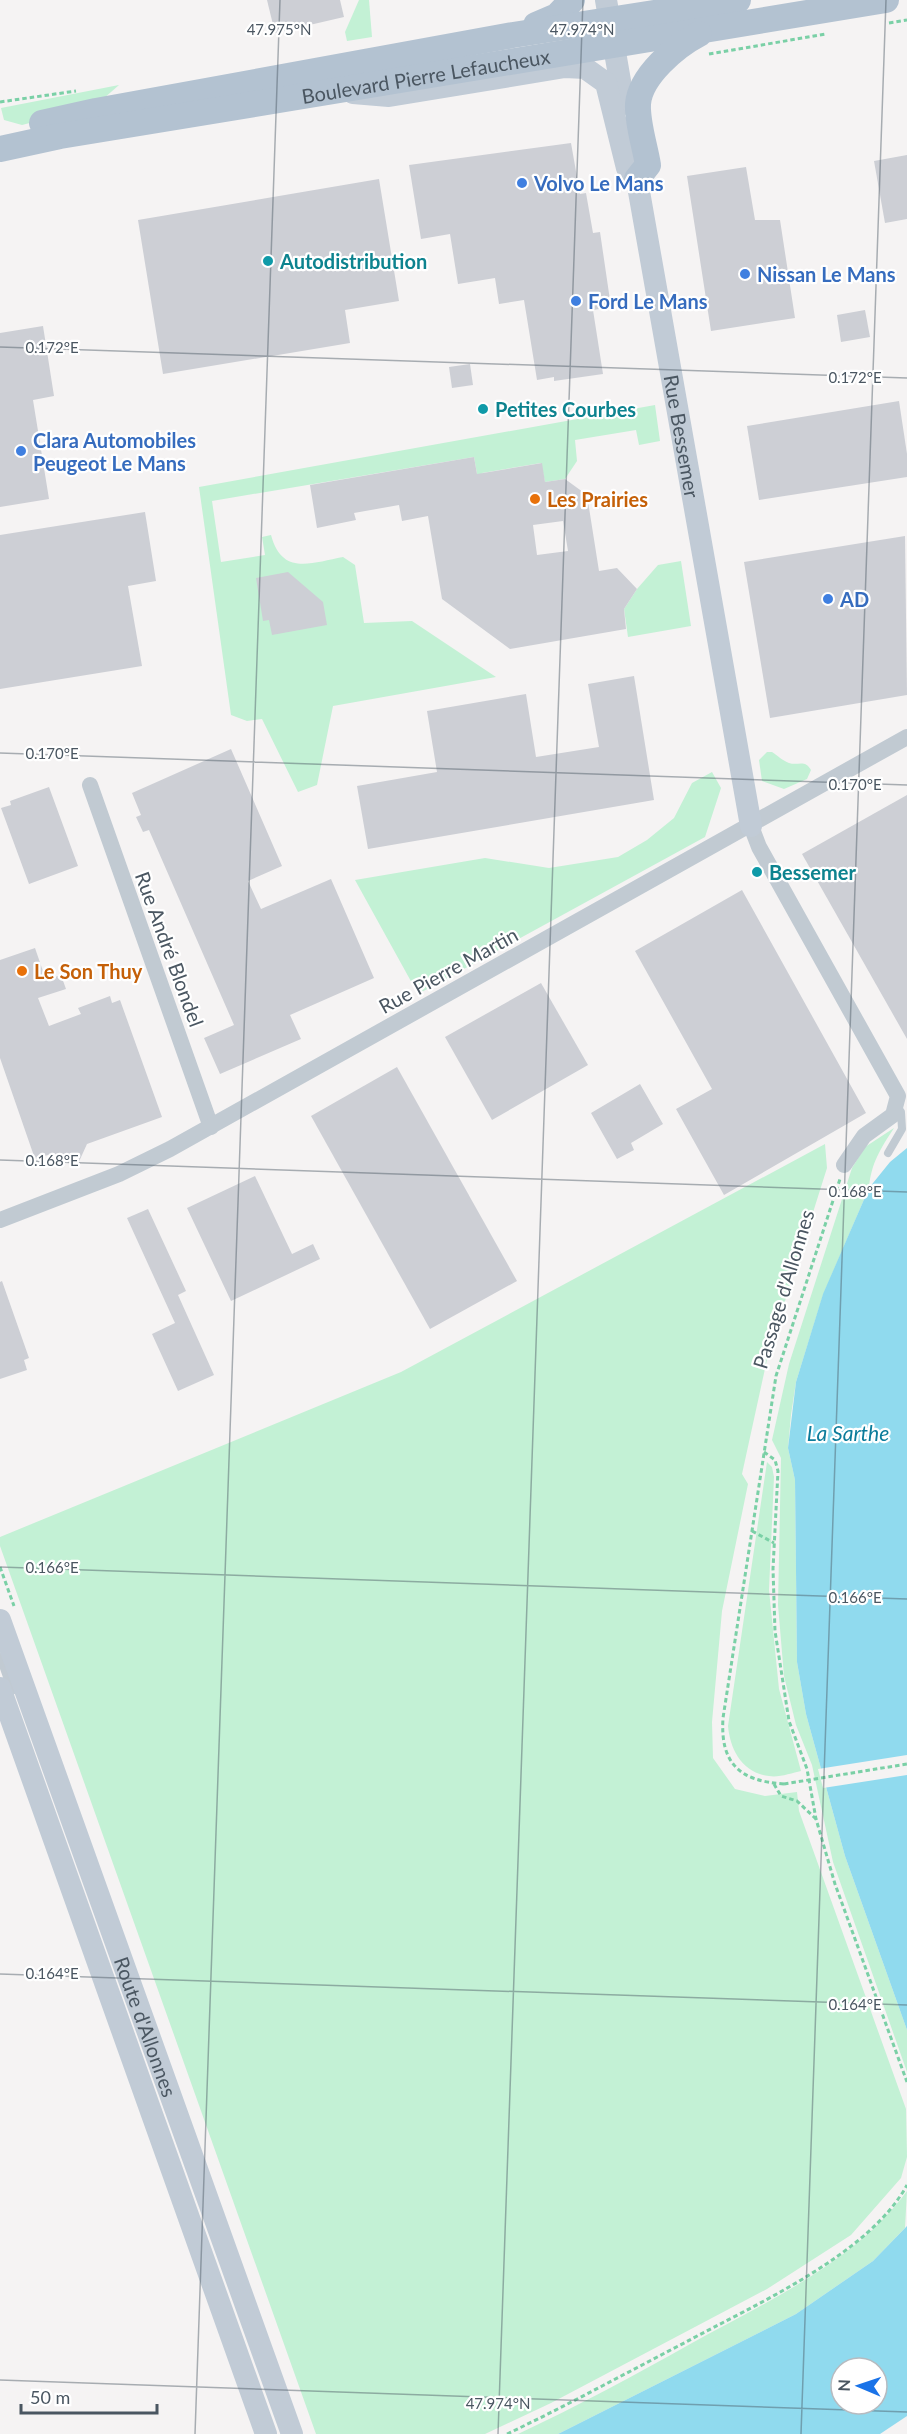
<svg xmlns="http://www.w3.org/2000/svg" width="907" height="2434" font-family="Lato,sans-serif">
  <rect width="100%" height="100%" fill="#f5f3f3"/>
  <g fill="#c3f1d5">
    <polygon points="359,0 369,0 372,37 347,41 345,32"/>
    <polygon points="119,85 95,106 22,125 4,120 1,108"/>
    <path d="M655,405L660,441L639,445L636,430L575,440L577,461L565,479L545,482L541,463L482,473L479,485L474,457L212,501L221,562L265,555L262,537L271,535C282,576 311,563 343,557L355,565L364,623L412,621L496,677L333,706L317,785L298,792L262,719L247,721L231,715L199,487Z"/>
    <polygon points="681,561 691,626 628,637 624,609 637,589 658,565"/>
    <path d="M767,752H772C777,755 783,761 789,763C798,766 805,759 811,770L807,779L784,789L762,781L759,760Z"/>
    <polygon points="712,772 721,788 705,837 418,994 355,880 485,858 549,868 618,857 647,840 674,818 692,783"/>
    <path d="M894,1128C881,1148 871,1163 869,1188L823,1295L796,1382L791,1415L788,1448L795,1480L797,1662L806,1714L845,1856L907,2030V2072L833,1862L812,1765L796,1725L784,1676L778,1605L781,1458L772,1440L789,1364L852,1168L865,1147Z"/>
    <polygon points="825,1144 827,1168 768,1355 742,1474 748,1484 722,1611 712,1722 713,1758 735,1789 765,1796 797,1792 799,1811 906,2109 907,2157 901,2178 851,2235 767,2289 551,2403 485,2434 316,2434 0,1546 0,1537 401,1372"/>
    <path d="M767,1462L772,1467L774,1477L769,1590L779,1689L801,1771C792,1773 778,1778 769,1776C742,1773 730,1749 728,1726Z"/>
    <path d="M907,2191L905,2228L873,2261L796,2314L558,2434H518C578,2406 635,2375 692,2343C768,2301 855,2262 907,2191Z"/>
  </g>
  <g fill="#90daee" fill-rule="evenodd">
    <polygon points="907,1148 907,2030 845,1856 806,1714 797,1662 795,1480 788,1448 796,1382 823,1294 869,1188 890,1162"/>
    <path d="M907,2226V2416L880,2434H558L796,2314L873,2261ZM841,2368H877V2404H841Z"/>
  </g>
  <polygon fill="#f5f3f3" points="907,1755 907,1775 823,1788 818,1769"/>
  <g fill="#cdcfd5" fill-rule="evenodd">
    <polygon points="267,0 340,0 344,17 275,33"/>
    <polygon points="571,143 580,194 586,193 593,233 600,232 611,307 593,310 603,374 554,381 554,377 537,380 524,300 499,304 495,278 458,284 450,234 421,239 409,165"/>
    <polygon points="907,155 907,219 885,223 874,161"/>
    <polygon points="746,167 755,220 780,220 795,318 711,331 687,176"/>
    <polygon points="379,179 399,301 345,310 350,343 163,374 138,220"/>
    <polygon points="865,310 870,337 841,342 837,315"/>
    <polygon points="43,326 54,396 33,400 49,499 0,507 0,333"/>
    <polygon points="470,364 473,385 452,388 449,367"/>
    <polygon points="899,401 907,454 907,477 759,500 747,426"/>
    <path d="M474,457L477,474L542,463L545,482L565,479L587,495L599,571L617,568L637,589L624,609L626,629L510,649L442,599L428,516L402,521L399,505L354,513L356,520L317,528L310,485ZM563,521L568,551L537,555L533,525Z"/>
    <polygon points="145,512 156,581 128,586 142,666 0,689 0,535"/>
    <polygon points="905,536 907,695 770,718 744,562"/>
    <polygon points="288,572 323,602 327,625 272,635 269,620 263,621 256,578"/>
    <polygon points="634,676 654,800 368,849 357,786 437,772 427,711 526,694 536,757 599,747 588,684"/>
    <polygon points="231,749 282,866 248,881 261,909 331,879 374,978 290,1015 301,1039 220,1074 204,1038 234,1025 149,830 143,832 136,817 141,815 132,793"/>
    <polygon points="49,787 78,866 29,884 1,808 11,805 10,801"/>
    <polygon points="907,795 907,1039 802,854"/>
    <polygon points="742,890 866,1113 724,1195 676,1109 712,1089 635,951"/>
    <polygon points="35,948 46,980 61,975 66,989 38,998 49,1026 81,1014 78,1008 110,996 112,1003 120,1000 162,1117 87,1144 77,1166 51,1154 35,1159 0,1058 0,960"/>
    <polygon points="541,983 588,1065 492,1120 445,1037"/>
    <polygon points="397,1067 517,1281 430,1329 311,1116"/>
    <polygon points="640,1084 663,1124 631,1143 634,1150 617,1159 591,1113"/>
    <polygon points="255,1176 292,1254 313,1244 320,1259 231,1301 187,1208"/>
    <polygon points="148,1209 186,1291 178,1295 214,1375 178,1391 152,1334 175,1323 127,1218"/>
    <polygon points="2,1281 29,1358 24,1360 27,1370 0,1379 0,1282"/>
  </g>
  <g fill="none" stroke-linecap="round" stroke-linejoin="round">
    <g stroke="#7ad0a6" stroke-width="3" stroke-dasharray="4.5 3" stroke-linecap="butt">
      <polyline points="889,23 907,20"/>
      <polyline points="709,54 826,34"/>
      <polyline points="0,102 76,91"/>
      <polyline points="764,1452 775,1460 778,1471 773,1569 775,1631 789,1721 807,1769 816,1819 835,1884 907,2082"/>
      <polyline points="752,1531 774,1543"/>
      <polyline points="0,1567 14,1606"/>
      <polyline points="774,1784 781,1796 797,1801 816,1819"/>
      <path d="M784,1784C740,1781 720,1764 723,1718L776,1376L840,1179"/>
      <path d="M507,2434C568,2405 626,2373 686,2342C754,2305 869,2255 907,2185"/>
    </g>
    <g stroke="#c1cad2" stroke-width="8">
      <polyline points="888,1153 902,1129 901,1112 898,1108"/>
      <polyline points="0,1657 12,1691"/>
    </g>
    <g stroke="#c1cad2" stroke-width="16">
      <polyline points="90,785 211,1127"/>
      <polyline points="751,826 759,847 898,1096 893,1115 864,1136 844,1165"/>
      <polyline points="0,1220 119,1174 170,1149 907,737"/>
    </g>
    <g stroke="#c1cbd6" stroke-width="22">
      <polyline points="606,0 624,104"/>
      <polyline points="353,93 389,96 565,67 585,68 606,83 627,168 637,179"/>
      <path id="s1" d="M638,186L751,826"/>
      <path id="s2" d="M0,1620L292,2434"/>
      <polyline points="0,1688 266,2434"/>
    </g>
    <g stroke="#b3c2d1" stroke-width="26">
      <polyline points="536,25 557,16 572,0"/>
      <polyline points="42,123 96,111 513,35 738,0"/>
      <path id="s3" d="M0,149L60,136L886,0"/>
      <path d="M637,179L648,165C645,146 637,123 638,104C640,76 676,46 699,34"/>
    </g>
    <polyline stroke="#7ad0a6" stroke-width="3" stroke-dasharray="4.5 3" stroke-linecap="butt" points="784,1784 907,1764"/>
  </g>
  <path fill="none" stroke="#4a5661" stroke-width="1.5" stroke-opacity="0.45" d="M0,347L907,378M0,753L907,785M0,1160L907,1192M0,1567L907,1599M0,1974L907,2005M0,2380L907,2412M195,2434L280,0M498,2434L583,0M801,2434L886,0"/>
  <g fill="#3f7fe0" stroke="#fff" stroke-width="2">
    <circle cx="522" cy="183" r="6"/>
    <circle cx="745" cy="274" r="6"/>
    <circle cx="576" cy="301" r="6"/>
    <circle cx="21" cy="451" r="6"/>
    <circle cx="828" cy="599" r="6"/>
  </g>
  <g fill="#0f9aa8" stroke="#fff" stroke-width="2">
    <circle cx="268" cy="261" r="6"/>
    <circle cx="483" cy="409" r="6"/>
    <circle cx="757" cy="872" r="6"/>
  </g>
  <g fill="#e8710a" stroke="#fff" stroke-width="2">
    <circle cx="535" cy="499" r="6"/>
    <circle cx="22" cy="971" r="6"/>
  </g>
  <g text-anchor="middle" dominant-baseline="central" stroke-width="4.5" stroke-linejoin="round" paint-order="stroke">
    <g font-size="20" fill="#4a5661" stroke="#fff">
      <text stroke="none"><textPath href="#s3" startOffset="432">Boulevard Pierre Lefaucheux</textPath></text>
      <text stroke="none"><textPath href="#s1" startOffset="254">Rue Bessemer</textPath></text>
      <text transform="translate(170 949) rotate(70)">Rue André Blondel</text>
      <text transform="translate(448 970) rotate(-29)">Rue Pierre Martin</text>
      <text transform="translate(783 1289) rotate(-73)">Passage d'Allonnes</text>
      <text stroke="none"><textPath href="#s2" startOffset="432">Route d'Allonnes</textPath></text>
    </g>
    <g font-size="20" font-weight="bold" fill="#366cbe" stroke="#fff" text-anchor="start">
      <text x="534" y="183">Volvo Le Mans</text>
      <text x="757" y="274">Nissan Le Mans</text>
      <text x="588" y="301">Ford Le Mans</text>
      <text x="33" y="440">Clara Automobiles<tspan x="33" dy="23">Peugeot Le Mans</tspan></text>
      <text x="840" y="599">AD</text>
    </g>
    <g font-size="20" font-weight="bold" fill="#0d838f" stroke="#fff" text-anchor="start">
      <text x="280" y="261">Autodistribution</text>
      <text x="495" y="409">Petites Courbes</text>
      <text x="769" y="872">Bessemer</text>
    </g>
    <g font-size="20" font-weight="bold" fill="#c56008" stroke="#fff" text-anchor="start">
      <text x="547" y="499">Les Prairies</text>
      <text x="34" y="971">Le Son Thuy</text>
    </g>
    <g font-size="21" font-style="italic" fill="#0c7c9b" stroke="#fff">
      <text x="848" y="1432">La Sarthe</text>
    </g>
  </g>
  <g font-size="15" text-anchor="middle" fill="#4a5661" stroke="#fff" stroke-width="4.5" stroke-linejoin="round" paint-order="stroke">
    <text x="279" y="35">47.975°N</text>
    <text x="582" y="35">47.974°N</text>
    <text x="52" y="353">0.172°E</text>
    <text x="855" y="383">0.172°E</text>
    <text x="52" y="759">0.170°E</text>
    <text x="855" y="790">0.170°E</text>
    <text x="52" y="1166">0.168°E</text>
    <text x="855" y="1197">0.168°E</text>
    <text x="52" y="1573">0.166°E</text>
    <text x="855" y="1603">0.166°E</text>
    <text x="52" y="1979">0.164°E</text>
    <text x="855" y="2010">0.164°E</text>
    <text x="498" y="2409">47.974°N</text>
  </g>
  <g transform="translate(859 2386) rotate(272)"><circle r="28" fill="#ffffff" stroke="#b7bbc0" stroke-width="1.5"/>
  <path d="M0-4.5L10 22L0 15L-10 22Z" fill="#1a73e8"/>
  <text y="-9" font-size="16" font-weight="bold" text-anchor="middle" fill="#4a5661">N</text>
  </g>
  <path d="M21 2404v9h136v-9" fill="none" stroke="#4a5661" stroke-width="3"/>
  <text x="30" y="2404" font-size="18" fill="#4a5661" stroke="#ffffff" stroke-width="4.5" paint-order="stroke">50 m</text>
</svg>
